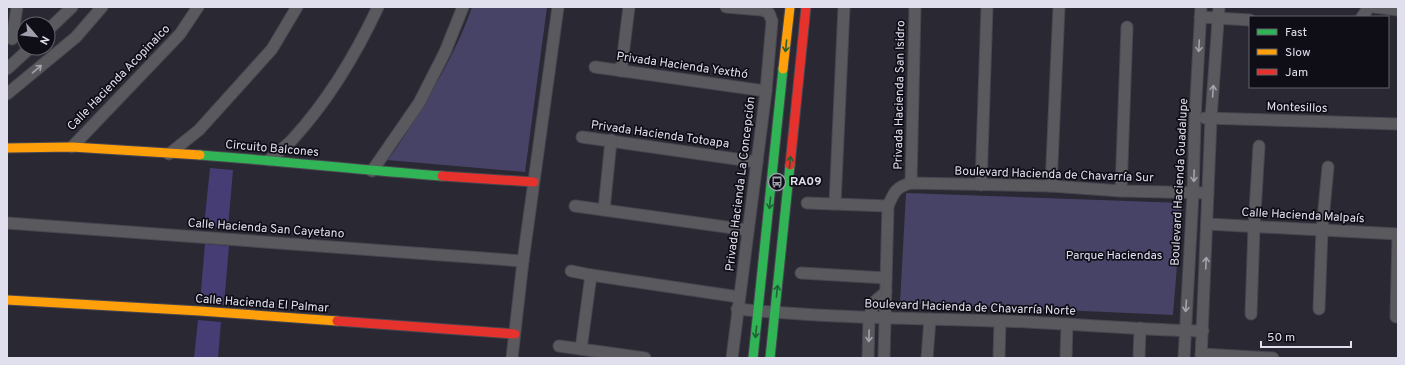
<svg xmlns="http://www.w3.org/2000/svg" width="1405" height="365" font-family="Overpass,sans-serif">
  <rect width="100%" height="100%" fill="#2a2833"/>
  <g fill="#474367">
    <path d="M472,7H547L525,172L387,160C399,146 408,130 418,114C439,80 459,45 472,7Z"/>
    <polygon points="906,193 1182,203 1173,315 900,303"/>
  </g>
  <g fill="#473d75">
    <polygon points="210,168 233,170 228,228 204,226"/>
    <polygon points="205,244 229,246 224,305 200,302"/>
    <polygon points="198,320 221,322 218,358 194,358"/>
  </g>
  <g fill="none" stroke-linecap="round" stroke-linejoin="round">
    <g stroke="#484650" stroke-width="13">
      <g id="street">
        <polyline points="726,7 762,10 769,13 772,21 766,91 732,358"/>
        <polyline points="1374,7 1398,10"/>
        <polyline points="1200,17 1250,20"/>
        <polyline points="1362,17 1369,7"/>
        <polyline points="48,30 72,7"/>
        <polyline points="12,39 17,7"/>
        <polyline points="595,67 766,91"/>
        <polyline points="7,69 30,48"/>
        <polyline points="621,71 629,7"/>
        <polyline points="7,94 76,37 102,7"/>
        <polyline points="1205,118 1398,124"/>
        <polyline points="582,137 757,162"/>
        <polyline points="72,147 180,34 198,7"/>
        <polyline points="169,154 199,130 272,49 297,7"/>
        <path d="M269,160C276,154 285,147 292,140C327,102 356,54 378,7"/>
        <polyline points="372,171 419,103 445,52 463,7"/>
        <polyline points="911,183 915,7"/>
        <polyline points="981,185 987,7"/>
        <polyline points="1051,186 1059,7"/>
        <polyline points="1121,191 1127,27"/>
        <polyline points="807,203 888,206"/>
        <polyline points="835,204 844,7"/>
        <polyline points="575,206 748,230"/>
        <polyline points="604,210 611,140"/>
        <polyline points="7,223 523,261"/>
        <polyline points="1207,224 1398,234"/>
        <polyline points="571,271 591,275 739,297"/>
        <polyline points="801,273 886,278"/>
        <path d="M737,309C825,318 912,318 1000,321C1068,323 1135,330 1203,331"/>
        <polyline points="1319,309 1322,230 1328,167"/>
        <polyline points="1251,314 1254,228 1259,146"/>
        <polyline points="1396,317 1398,235"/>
        <polyline points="559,346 645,358"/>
        <polyline points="581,349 591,275"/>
        <polyline points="1201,354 1273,358"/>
        <polyline points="512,358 523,261 558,7"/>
        <polyline points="868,358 869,318 874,302 886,292"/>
        <path d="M884,358L888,206C894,192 896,187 911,183L1051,186L1121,191L1208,193"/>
        <polyline points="927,358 930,319"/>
        <polyline points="999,358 1000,321"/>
        <polyline points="1066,358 1067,324"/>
        <polyline points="1139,358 1140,328"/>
        <polyline points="1184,358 1193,193 1195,118 1201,7"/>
        <polyline points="1201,358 1211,118 1219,7"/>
      </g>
    </g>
    <g stroke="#484650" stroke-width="11">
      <g id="fast">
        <path d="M200,155C281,161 361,170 442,176"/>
        <polyline points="753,358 783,69"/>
        <polyline points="770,358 790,165"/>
      </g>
    </g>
    <g stroke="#484650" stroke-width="11">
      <g id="slow">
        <polyline points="783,69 790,7"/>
        <polyline points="7,148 72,147 200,155"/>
        <polyline points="7,300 200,311 337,321"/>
      </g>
    </g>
    <g stroke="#484650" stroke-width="11">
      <g id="jam">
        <polyline points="790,165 806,7"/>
        <polyline points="442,176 534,182"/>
        <polyline points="337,321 515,334"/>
      </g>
    </g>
    <use href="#street" stroke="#5a595e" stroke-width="11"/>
    <use href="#fast" stroke="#30b455" stroke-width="9"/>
    <use href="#slow" stroke="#ff9f0a" stroke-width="9"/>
    <use href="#jam" stroke="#e5322d" stroke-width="9"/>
  </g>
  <defs><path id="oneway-shaft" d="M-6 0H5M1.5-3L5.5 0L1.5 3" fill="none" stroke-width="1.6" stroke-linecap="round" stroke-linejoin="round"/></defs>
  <g stroke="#206136">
    <use href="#oneway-shaft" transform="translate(786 46) rotate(96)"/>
    <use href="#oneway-shaft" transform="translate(790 162) rotate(-84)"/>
    <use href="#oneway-shaft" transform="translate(770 203) rotate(96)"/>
    <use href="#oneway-shaft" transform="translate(777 291) rotate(-84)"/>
    <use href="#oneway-shaft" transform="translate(756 332) rotate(96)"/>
  </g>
  <g stroke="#a4a3ad">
    <use href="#oneway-shaft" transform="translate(1199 46) rotate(93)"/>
    <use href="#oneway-shaft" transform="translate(37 69) rotate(-40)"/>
    <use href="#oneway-shaft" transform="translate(1213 91) rotate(-86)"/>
    <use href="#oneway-shaft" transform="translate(1194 176) rotate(92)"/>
    <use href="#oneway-shaft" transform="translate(1206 263) rotate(-87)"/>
    <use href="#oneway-shaft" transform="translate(1186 306) rotate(94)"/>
    <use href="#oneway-shaft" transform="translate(869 336) rotate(92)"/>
  </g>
  <defs>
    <g id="bus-ring" transform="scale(0.9)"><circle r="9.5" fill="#0f0e17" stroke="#a09fac" stroke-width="1.5"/><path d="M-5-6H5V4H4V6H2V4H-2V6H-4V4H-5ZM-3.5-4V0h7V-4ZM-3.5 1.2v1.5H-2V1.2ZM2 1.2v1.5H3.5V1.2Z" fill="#a09fac"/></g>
  </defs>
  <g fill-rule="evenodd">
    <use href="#bus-ring" x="777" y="182"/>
  </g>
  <g text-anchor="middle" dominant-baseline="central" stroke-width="3.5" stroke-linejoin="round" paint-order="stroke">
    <g font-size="12" fill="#e0dfed" stroke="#0f0e17">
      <text transform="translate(682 66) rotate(8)">Privada Hacienda Yexthó</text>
      <text transform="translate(119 78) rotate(-46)">Calle Hacienda Acopinalco</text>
      <text transform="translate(900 95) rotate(-89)">Privada Hacienda San Isidro</text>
      <text transform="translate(1297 108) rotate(2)">Montesillos</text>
      <text transform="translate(660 135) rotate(8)">Privada Hacienda Totoapa</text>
      <text transform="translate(272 149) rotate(5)">Circuito Balcones</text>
      <text transform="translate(1054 175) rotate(2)">Boulevard Hacienda de Chavarría Sur</text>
      <text transform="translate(1180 182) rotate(-87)">Boulevard Hacienda Guadalupe</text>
      <text transform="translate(741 184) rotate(-83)">Privada Hacienda La Concepción</text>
      <text transform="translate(1303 216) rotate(3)">Calle Hacienda Malpaís</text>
      <text transform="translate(266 229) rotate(4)">Calle Hacienda San Cayetano</text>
      <text transform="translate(262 304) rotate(4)">Calle Hacienda El Palmar</text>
      <text transform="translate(970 308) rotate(2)">Boulevard Hacienda de Chavarría Norte</text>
    </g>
    <g font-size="12" font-weight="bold" fill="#e0dfed" stroke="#0f0e17" text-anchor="start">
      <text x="790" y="182">RA09</text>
    </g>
    <g font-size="12" fill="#e1dff3" stroke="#0f0e17">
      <text x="1114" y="256">Parque Haciendas</text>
    </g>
  </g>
  <rect width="1405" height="365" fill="none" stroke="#e0dfed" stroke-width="16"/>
  <rect x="1249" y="16" width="140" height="72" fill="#0f0e17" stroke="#63626d"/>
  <rect x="1257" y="29" width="20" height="6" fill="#30b455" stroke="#63626d"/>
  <text x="1285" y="36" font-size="12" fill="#e0dfed">Fast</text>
  <rect x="1257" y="49" width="20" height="6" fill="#ff9f0a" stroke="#63626d"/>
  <text x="1285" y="56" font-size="12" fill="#e0dfed">Slow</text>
  <rect x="1257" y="69" width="20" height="6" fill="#e5322d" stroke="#63626d"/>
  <text x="1285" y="76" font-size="12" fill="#e0dfed">Jam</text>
  <g transform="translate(36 36) rotate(118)"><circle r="19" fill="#0f0e17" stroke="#63626d"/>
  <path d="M0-3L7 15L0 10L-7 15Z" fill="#a09fac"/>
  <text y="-6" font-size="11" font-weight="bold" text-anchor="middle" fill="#e0dfed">N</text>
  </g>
  <path d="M1261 341v6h90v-6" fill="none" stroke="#e0dfed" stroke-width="2"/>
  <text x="1267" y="341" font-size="12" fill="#e0dfed" stroke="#0f0e17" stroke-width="3" paint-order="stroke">50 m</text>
</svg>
